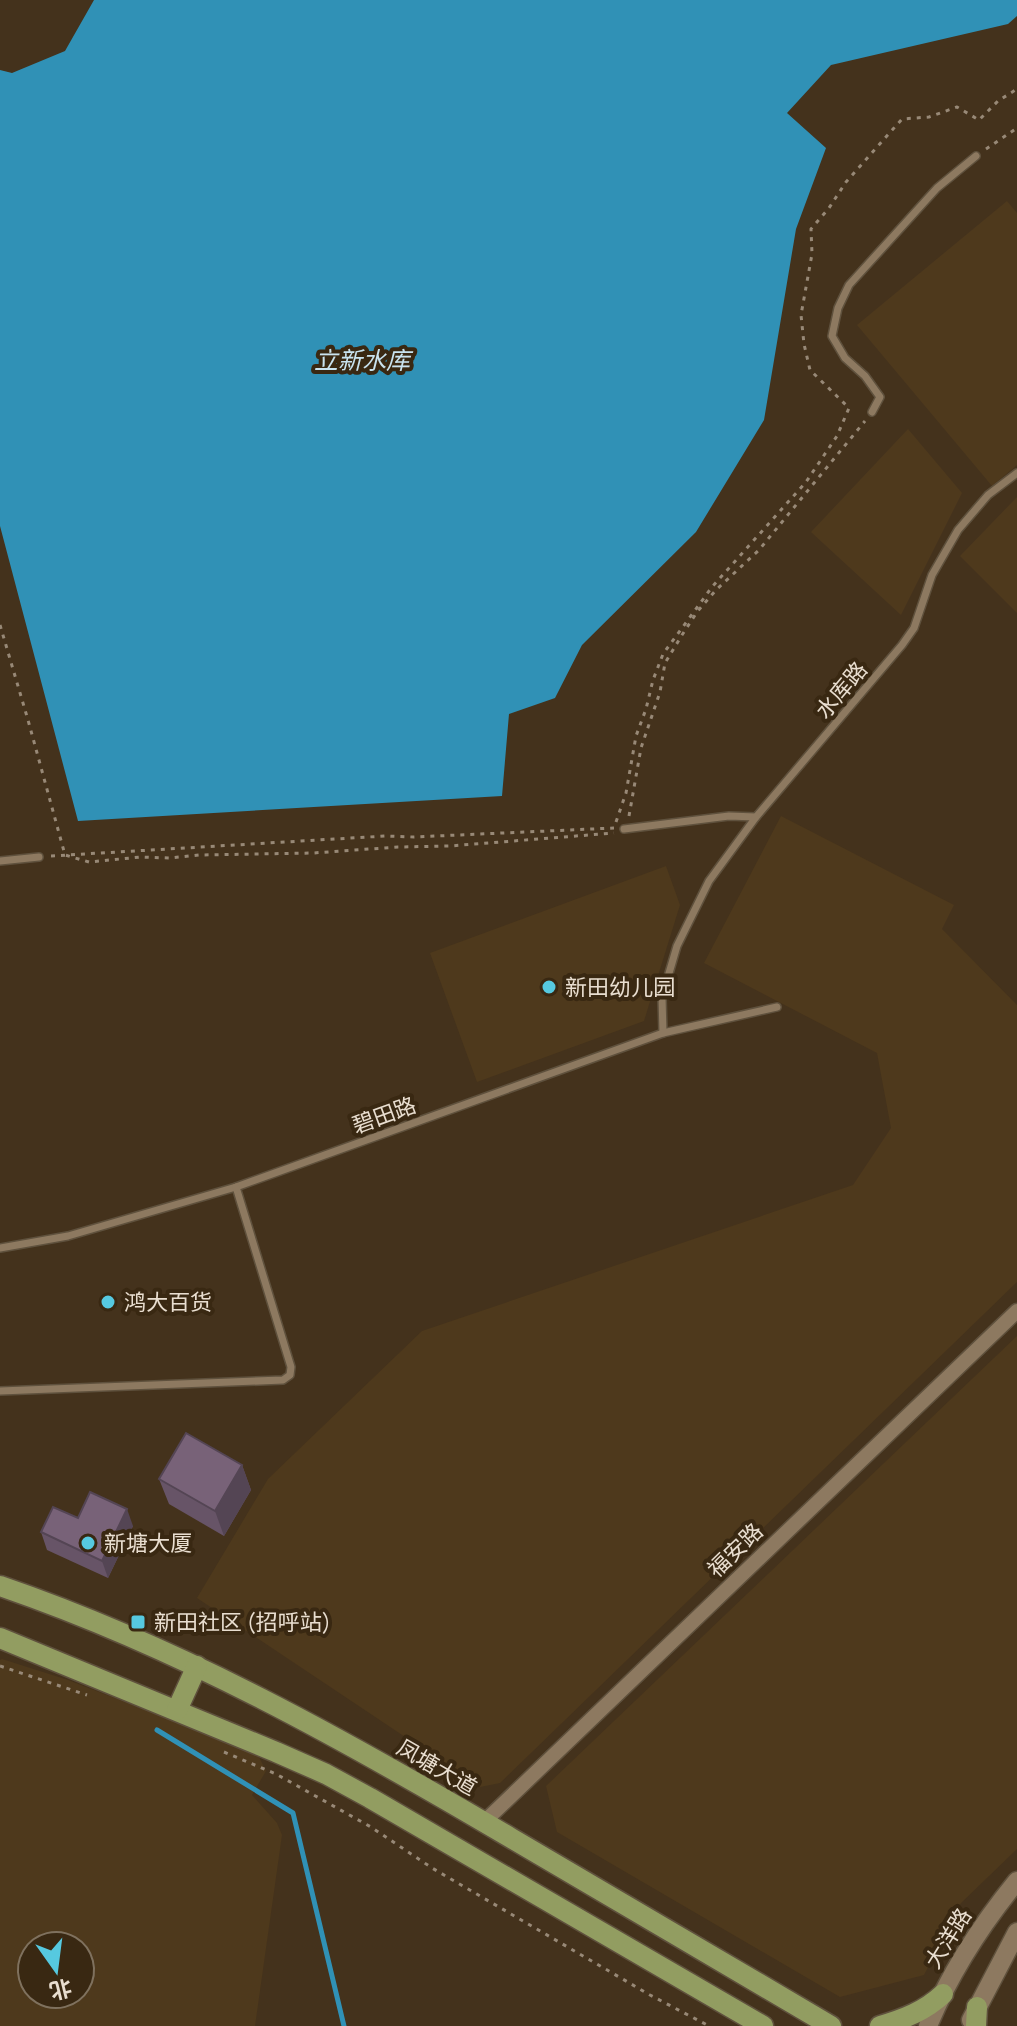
<svg xmlns="http://www.w3.org/2000/svg" width="1017" height="2026" font-family="Manrope,'Noto Sans SC',sans-serif">
  <rect width="100%" height="100%" fill="#44321c"/>
  <g fill="#4e391c" fill-rule="evenodd">
    <polygon points="1007,201 1017,213 1017,465 992,486 857,325"/>
    <polygon points="908,429 962,493 901,615 811,532"/>
    <polygon points="1017,497 1017,613 960,556"/>
    <polygon points="781,816 954,905 942,929 1017,1005 1017,1282 500,1783 480,1787 197,1598 268,1479 422,1331 853,1185 891,1128 877,1053 704,963"/>
    <polygon points="666,866 680,905 644,1021 477,1082 430,953"/>
    <polygon points="1017,1336 1017,1849 961,1903 924,1975 840,1997 557,1832 546,1786"/>
    <path d="M2,1659L68,1680L257,1753L266,1771L252,1795L277,1823L282,1835L255,2026H0V1660ZM32,1946H80V1994H32Z"/>
  </g>
  <polygon fill="#3091b6" points="94,0 1017,0 1017,16 1008,24 831,65 787,113 826,148 796,229 764,420 696,532 582,645 555,698 509,714 502,796 78,821 0,526 0,70 12,73 65,51"/>
  <g fill="none" stroke-linecap="round" stroke-linejoin="round">
    <polyline stroke="#3091b6" stroke-width="5" points="157,1730 293,1813 344,2026"/>
    <g stroke="#5f513d" stroke-width="10">
      <g id="service">
        <polyline points="872,412 880,397 865,376 845,358 832,336 838,308 849,285 937,188 976,156"/>
        <polyline points="624,829 729,816 756,817 902,645 914,628 932,575 958,530 988,495 1017,473"/>
        <polyline points="0,861 39,857"/>
        <polyline points="663,1033 662,997 677,946 709,881 756,817"/>
        <polyline points="0,1248 68,1236 236,1187 663,1033 777,1007"/>
        <polyline points="0,1391 283,1380 290,1375 291,1367 236,1187"/>
      </g>
    </g>
    <g stroke="#5f513d" stroke-width="17">
      <polyline id="minor" points="484,1822 1017,1311"/>
    </g>
    <g stroke="#5f513d" stroke-width="21">
      <g id="tertiary">
        <polyline points="971,2020 1017,1932"/>
        <path d="M928,2026C950,1973 981,1925 1017,1881"/>
      </g>
    </g>
    <g stroke="#5f513d" stroke-width="23">
      <g id="primary">
        <path d="M0,1586C181,1648 347,1741 511,1838C618,1901 724,1963 831,2026"/>
        <polyline points="0,1638 276,1752 326,1774 370,1798 763,2026"/>
        <polyline points="177,1710 197,1666"/>
        <path d="M880,2026C904,2019 925,2011 943,1994"/>
        <polyline points="976,2026 977,2007"/>
      </g>
    </g>
    <g stroke="#988977" stroke-width="3" stroke-dasharray="4 6" stroke-linecap="butt">
      <polyline points="986,149 1017,128"/>
      <polyline points="0,625 28,720 65,855 89,862 141,857 169,858 199,855 313,853 398,847 450,846 614,833"/>
      <polyline points="629,816 641,748 660,692 665,663 682,635 697,612 716,590 759,550 865,421"/>
      <polyline points="616,822 626,793 636,736 646,709 653,680 663,654 712,587 806,482 837,436 849,408 810,370 804,344 801,315 812,254 811,229 829,208 846,182 902,119 929,117 957,107 979,120 998,101 1017,89"/>
      <polyline points="51,856 385,836 414,837 614,828"/>
      <polyline points="0,1666 87,1695"/>
      <polyline points="224,1752 276,1774 371,1827 432,1868 650,1995 709,2026"/>
    </g>
    <use href="#service" stroke="#8d7960" stroke-width="7"/>
    <use href="#minor" stroke="#8d7960" stroke-width="14"/>
    <use href="#tertiary" stroke="#8d7960" stroke-width="18"/>
    <use href="#primary" stroke="#929d61" stroke-width="20"/>
  </g>
  <g fill="#675467">
    <polygon points="242,1465 251,1490 224,1536 169,1504 159,1479"/>
    <polygon points="78,1518 133,1526 108,1578 47,1550 41,1532"/>
  </g>
  <g fill="#544554">
    <polygon points="242,1465 251,1490 224,1536 215,1511"/>
    <polygon points="127,1509 133,1526 108,1578 102,1561"/>
  </g>
  <g fill="#786278" stroke="#544554" stroke-width="2">
    <polygon points="186,1433 242,1465 215,1511 159,1479"/>
    <polygon points="90,1492 127,1509 102,1561 41,1532 53,1507 78,1518"/>
  </g>
  <g fill="#56c9e0" stroke="#392812" stroke-width="3">
    <circle cx="549" cy="987" r="8"/>
    <circle cx="108" cy="1302" r="8"/>
    <circle cx="88" cy="1543" r="8"/>
    <rect x="130" y="1614" width="16" height="16" rx="4"/>
  </g>
  <g text-anchor="middle" dominant-baseline="central" stroke-width="8" stroke-linejoin="round" paint-order="stroke">
    <g font-size="22" fill="#e9ded0" stroke="#392812">
      <text transform="translate(841 690) rotate(-50)">水库路</text>
      <text transform="translate(384 1115) rotate(-20)">碧田路</text>
      <text transform="translate(735 1550) rotate(-44)">福安路</text>
      <text transform="translate(437 1767) rotate(30)">凤塘大道</text>
      <text transform="translate(948 1938) rotate(-58)">大洋路</text>
    </g>
    <g font-size="22" fill="#e9ded0" stroke="#392812" text-anchor="start">
      <text x="565" y="987">新田幼儿园</text>
      <text x="124" y="1302">鸿大百货</text>
      <text x="104" y="1543">新塘大厦</text>
      <text x="154" y="1622">新田社区 (招呼站)</text>
    </g>
    <g font-size="24" font-style="italic" fill="#c9e3ef" stroke="#392812">
      <text x="362" y="359">立新水库</text>
    </g>
  </g>
  <g transform="translate(56 1970) rotate(166)"><circle r="38" fill="#392812" stroke="#7f715e" stroke-width="2"/>
  <path d="M0-6L14 30L0 20L-14 30Z" fill="#56c9e0"/>
  <text y="-12" font-size="22" font-weight="bold" text-anchor="middle" fill="#e9ded0">北</text>
  </g>
</svg>
